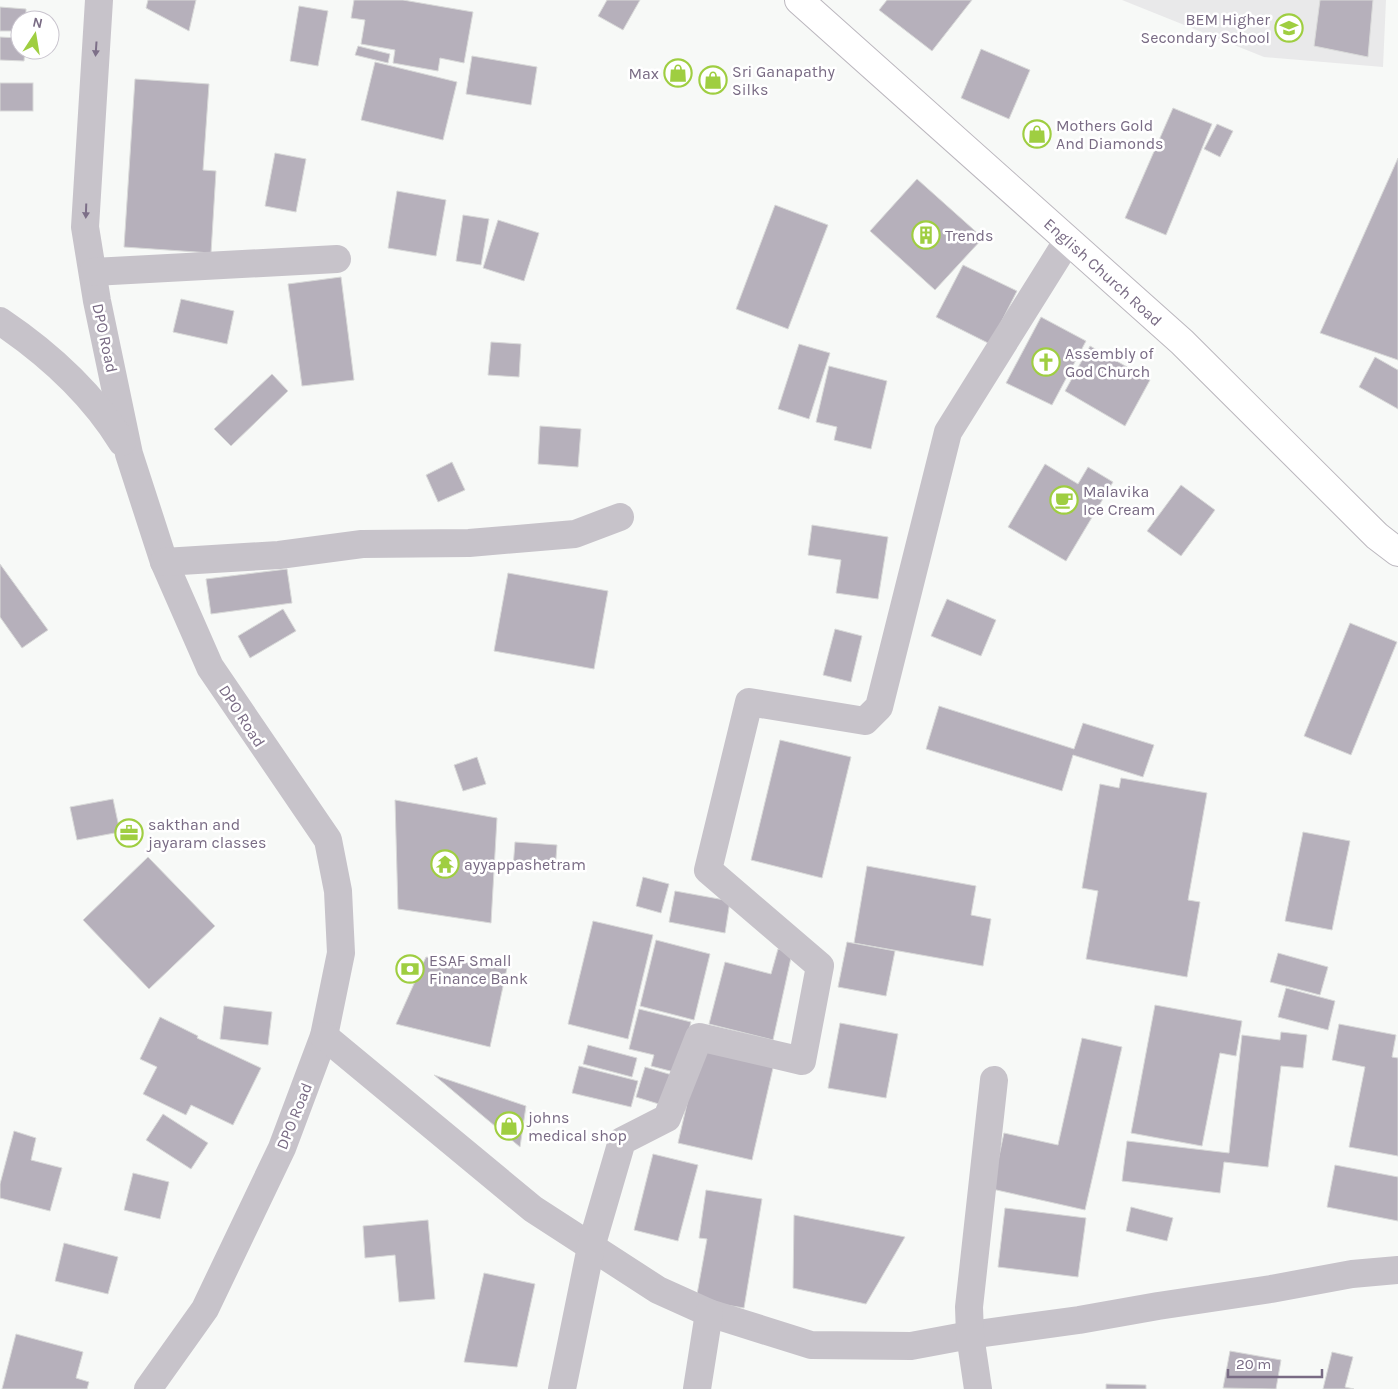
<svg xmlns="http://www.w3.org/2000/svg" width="1398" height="1389" font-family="Karla,sans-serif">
  <rect width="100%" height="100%" fill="#f7f9f7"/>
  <polygon fill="#e9e9ea" points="1122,0 1386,0 1383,67 1264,57"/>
  <g fill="#b6b0bb" stroke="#d9dad9">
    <polygon points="148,0 196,0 189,31 146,8"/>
    <polygon points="354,0 403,0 473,12 464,63 440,58 438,71 393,63 395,50 361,44 365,20 351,18"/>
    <polygon points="607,0 640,0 623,30 598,16"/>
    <polygon points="887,0 972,0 932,51 879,10"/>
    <polygon points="1320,0 1373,0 1368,57 1314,46"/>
    <polygon points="299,6 328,11 318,66 290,61"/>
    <polygon points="0,7 26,9 26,20 20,20 20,31 0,31"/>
    <polygon points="0,37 20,38 20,50 25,50 24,61 0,60"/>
    <polygon points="358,46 390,54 388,63 355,55"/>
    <polygon points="981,49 1030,70 1009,119 961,98"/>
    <polygon points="472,56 537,67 531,105 466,94"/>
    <polygon points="375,62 457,82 443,140 361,120"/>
    <polygon points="135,79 209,84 203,170 216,171 211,253 124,247"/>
    <rect x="0" y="83" width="33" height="28"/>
    <polygon points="1173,108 1212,124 1166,235 1125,218"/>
    <polygon points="1217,124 1233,131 1220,157 1204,149"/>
    <polygon points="275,153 306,159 296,212 265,206"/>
    <polygon points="1398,158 1398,360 1320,333"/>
    <polygon points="917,179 983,238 935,290 870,231"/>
    <polygon points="397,191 446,200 436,256 388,248"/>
    <polygon points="775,205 828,225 788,329 736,309"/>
    <polygon points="463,215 489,219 481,265 456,261"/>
    <polygon points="498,220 539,233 524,281 483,268"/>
    <polygon points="963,265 1017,291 990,344 936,317"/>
    <polygon points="341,277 354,380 302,386 288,284"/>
    <polygon points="181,299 234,311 227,344 173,332"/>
    <polygon points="1041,317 1086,341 1052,405 1006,383"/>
    <polygon points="491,342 521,344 519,377 488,375"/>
    <polygon points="799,344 830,353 809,419 778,409"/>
    <polygon points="1090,346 1150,380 1125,426 1065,391"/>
    <polygon points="1375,357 1398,370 1398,409 1359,387"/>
    <polygon points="829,366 887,381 871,449 834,440 837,427 816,422"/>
    <polygon points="272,374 288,391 231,446 214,429"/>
    <polygon points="540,426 581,429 578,467 538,464"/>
    <polygon points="452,462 465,490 438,502 426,475"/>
    <polygon points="1045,464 1078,484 1088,467 1113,482 1066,561 1008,527"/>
    <polygon points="1181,485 1215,510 1181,556 1147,531"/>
    <polygon points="812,525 888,537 878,599 836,593 841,560 808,555"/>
    <polygon points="0,564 48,630 22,648 0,617"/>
    <polygon points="287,569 292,603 211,614 206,579"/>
    <polygon points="508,573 608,591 594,669 494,651"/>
    <polygon points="947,599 996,620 981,656 931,636"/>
    <polygon points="283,609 296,631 250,658 238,636"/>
    <polygon points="1350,623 1397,642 1351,755 1304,736"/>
    <polygon points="835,629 862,636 851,682 823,675"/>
    <polygon points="939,706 1074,749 1083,723 1154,745 1143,777 1073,755 1062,791 926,749"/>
    <polygon points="780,740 851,757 822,878 751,860"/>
    <polygon points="477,757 486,784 463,791 454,765"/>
    <polygon points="1121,778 1207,793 1188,900 1200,902 1187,977 1086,959 1098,891 1082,888 1100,784 1119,788"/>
    <polygon points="113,799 120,832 77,840 70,807"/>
    <polygon points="395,800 497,818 491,923 398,909"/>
    <polygon points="1303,832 1350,841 1332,930 1285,921"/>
    <polygon points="515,842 557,845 555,871 513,868"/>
    <polygon points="148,857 215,926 149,989 83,920"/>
    <polygon points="867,866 976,886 971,915 991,919 983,966 854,943"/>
    <polygon points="643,877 669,884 661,913 636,906"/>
    <polygon points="675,891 730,901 725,933 669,922"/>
    <polygon points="593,921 653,935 628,1039 568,1024"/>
    <polygon points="656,940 710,954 694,1020 640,1006"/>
    <polygon points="847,942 895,951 886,996 838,987"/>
    <polygon points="778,949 792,953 773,1040 709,1024 725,962 771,974"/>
    <polygon points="1278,953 1328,967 1320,995 1270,982"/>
    <polygon points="426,957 507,968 490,1047 396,1024"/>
    <polygon points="1286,988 1335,1001 1328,1030 1278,1017"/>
    <polygon points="1155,1005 1242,1021 1236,1056 1220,1053 1202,1146 1131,1133"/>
    <polygon points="224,1006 272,1012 268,1045 220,1039"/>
    <polygon points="639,1009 691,1022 678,1073 651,1066 654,1055 629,1049"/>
    <polygon points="160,1017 198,1036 197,1038 261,1068 233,1125 191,1105 186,1115 143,1094 157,1067 140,1059"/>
    <polygon points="840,1023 898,1034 886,1098 828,1088"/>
    <polygon points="1339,1024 1396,1035 1392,1057 1398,1058 1398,1156 1349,1147 1365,1067 1332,1060"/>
    <polygon points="1281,1032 1307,1035 1303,1068 1281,1066 1268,1167 1224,1162 1220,1193 1122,1181 1127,1141 1229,1153 1242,1035 1280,1040"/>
    <polygon points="1082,1038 1122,1047 1085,1210 992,1189 1004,1133 1058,1145"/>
    <polygon points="701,1043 775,1059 752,1160 678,1143"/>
    <polygon points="588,1045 637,1058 632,1077 583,1064"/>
    <polygon points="579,1066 638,1081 631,1107 572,1093"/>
    <polygon points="645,1067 672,1075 662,1105 636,1097"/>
    <polygon points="434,1075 526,1106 520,1147"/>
    <polygon points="163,1114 208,1143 191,1169 146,1140"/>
    <polygon points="14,1131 36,1138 31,1160 62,1168 50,1211 0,1198 0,1184"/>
    <polygon points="653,1154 698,1165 678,1241 634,1230"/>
    <polygon points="1335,1165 1398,1177 1398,1221 1327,1207"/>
    <polygon points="133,1173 169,1182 160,1219 124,1210"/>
    <polygon points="706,1190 762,1199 744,1308 696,1300 707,1239 699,1238"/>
    <polygon points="1131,1207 1173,1218 1167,1241 1126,1231"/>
    <polygon points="1005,1208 1086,1218 1078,1277 998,1267"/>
    <polygon points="794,1215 905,1237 866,1304 793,1288"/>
    <polygon points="428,1220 435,1299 399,1302 395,1255 365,1258 363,1226"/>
    <polygon points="64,1243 118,1257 108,1294 55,1281"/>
    <polygon points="484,1273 535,1284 517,1367 464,1362"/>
    <polygon points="16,1334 83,1352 76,1378 89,1382 87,1389 2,1389"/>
    <polygon points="1230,1351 1281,1360 1276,1389 1223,1388"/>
    <polygon points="1332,1352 1353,1357 1345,1387 1354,1389 1323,1389"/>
    <polygon points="1106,1384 1146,1385 1146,1389 1106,1389"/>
  </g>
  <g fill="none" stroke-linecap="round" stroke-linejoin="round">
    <g stroke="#bbb7be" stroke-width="30">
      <polyline id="major" points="799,0 1182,342 1377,536 1398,552"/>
    </g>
    <g stroke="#c7c3ca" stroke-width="28">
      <polyline points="99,0 85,227 97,301 129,454 164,562 210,667 328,840 338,891 341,953 324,1036 282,1148 205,1309 148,1389"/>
      <polyline points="93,272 337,259"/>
      <path d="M0,321C49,354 91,392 122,442"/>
      <polyline points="164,562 279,555 362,544 469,543 575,534 620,517"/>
      <polyline points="324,1036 533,1209 658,1290 709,1313 811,1345 911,1346 970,1335 1079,1320 1158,1306 1271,1289 1352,1274 1398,1270"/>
      <polyline points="562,1389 591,1247 622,1141 667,1118 699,1037 802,1061 820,966 708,870 749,702 865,721 879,707 948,432 1068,240"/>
      <polyline points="697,1389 709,1313"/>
      <polyline points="978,1389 970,1335 969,1307 994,1080"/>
    </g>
    <use href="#major" stroke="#fff" stroke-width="28"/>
  </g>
  <defs><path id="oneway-solid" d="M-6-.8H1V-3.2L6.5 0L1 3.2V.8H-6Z" transform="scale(1.25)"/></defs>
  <g fill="#7d6f88">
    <use href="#oneway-solid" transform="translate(96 49) rotate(94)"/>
    <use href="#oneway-solid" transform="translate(86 211) rotate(92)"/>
  </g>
  <defs>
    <g id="school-ring" transform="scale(1.4375)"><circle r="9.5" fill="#fff" stroke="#9fce41" stroke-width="1.5"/><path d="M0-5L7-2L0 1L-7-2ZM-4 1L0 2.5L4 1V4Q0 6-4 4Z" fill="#9fce41"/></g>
    <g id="shop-ring" transform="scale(1.4375)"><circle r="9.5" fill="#fff" stroke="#9fce41" stroke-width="1.5"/><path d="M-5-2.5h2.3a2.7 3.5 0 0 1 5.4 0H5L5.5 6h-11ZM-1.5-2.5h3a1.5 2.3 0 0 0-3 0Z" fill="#9fce41"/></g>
    <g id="building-ring" transform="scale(1.4375)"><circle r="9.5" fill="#fff" stroke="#9fce41" stroke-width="1.5"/><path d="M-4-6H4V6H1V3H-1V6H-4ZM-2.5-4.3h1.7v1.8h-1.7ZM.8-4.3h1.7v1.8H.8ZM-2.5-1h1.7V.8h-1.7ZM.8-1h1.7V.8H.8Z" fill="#9fce41"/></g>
    <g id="church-ring" transform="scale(1.4375)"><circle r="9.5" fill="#fff" stroke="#9fce41" stroke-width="1.5"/><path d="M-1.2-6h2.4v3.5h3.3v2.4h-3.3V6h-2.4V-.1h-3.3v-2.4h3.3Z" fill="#9fce41"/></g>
    <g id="cafe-ring" transform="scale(1.4375)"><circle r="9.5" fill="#fff" stroke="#9fce41" stroke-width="1.5"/><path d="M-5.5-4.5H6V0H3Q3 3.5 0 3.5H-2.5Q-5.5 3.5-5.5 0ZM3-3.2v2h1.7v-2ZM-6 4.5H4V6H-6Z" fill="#9fce41"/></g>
    <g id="office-ring" transform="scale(1.4375)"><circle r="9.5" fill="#fff" stroke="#9fce41" stroke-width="1.5"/><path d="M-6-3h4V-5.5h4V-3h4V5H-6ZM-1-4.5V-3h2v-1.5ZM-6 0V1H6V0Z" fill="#9fce41"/></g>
    <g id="temple-ring" transform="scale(1.4375)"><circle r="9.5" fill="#fff" stroke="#9fce41" stroke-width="1.5"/><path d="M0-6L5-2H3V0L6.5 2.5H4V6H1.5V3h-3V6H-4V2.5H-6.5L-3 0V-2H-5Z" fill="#9fce41"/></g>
    <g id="bank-ring" transform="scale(1.4375)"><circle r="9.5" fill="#fff" stroke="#9fce41" stroke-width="1.5"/><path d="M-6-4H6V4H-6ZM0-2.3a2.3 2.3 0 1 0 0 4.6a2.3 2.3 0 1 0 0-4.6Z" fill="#9fce41"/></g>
  </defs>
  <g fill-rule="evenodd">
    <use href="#school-ring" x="1289" y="28"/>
    <use href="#shop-ring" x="678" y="73"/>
    <use href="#shop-ring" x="713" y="80"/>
    <use href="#shop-ring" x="1037" y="134"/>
    <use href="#building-ring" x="926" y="235"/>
    <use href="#church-ring" x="1046" y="362"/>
    <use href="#cafe-ring" x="1064" y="500"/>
    <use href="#office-ring" x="129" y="833"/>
    <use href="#temple-ring" x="445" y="864"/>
    <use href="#bank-ring" x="410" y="969"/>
    <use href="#shop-ring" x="509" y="1126"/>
  </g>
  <g text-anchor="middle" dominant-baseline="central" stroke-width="5" stroke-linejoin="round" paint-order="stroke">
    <g font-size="16" fill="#796b84" stroke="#fff" text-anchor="start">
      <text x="1270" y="19" text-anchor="end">BEM Higher<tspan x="1270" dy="18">Secondary School</tspan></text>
      <text x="732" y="71">Sri Ganapathy<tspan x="732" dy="18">Silks</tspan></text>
      <text x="659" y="73" text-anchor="end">Max</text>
      <text x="1056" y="125">Mothers Gold<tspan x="1056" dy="18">And Diamonds</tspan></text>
      <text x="945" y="235">Trends</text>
      <text x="1065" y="353">Assembly of<tspan x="1065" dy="18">God Church</tspan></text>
      <text x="1083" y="491">Malavika<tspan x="1083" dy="18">Ice Cream</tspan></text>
      <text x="148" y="824">sakthan and<tspan x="148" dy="18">jayaram classes</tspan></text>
      <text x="464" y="864">ayyappashetram</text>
      <text x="429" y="960">ESAF Small<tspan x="429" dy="18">Finance Bank</tspan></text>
      <text x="528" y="1117">johns<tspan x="528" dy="18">medical shop</tspan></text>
    </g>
    <g font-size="16" fill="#796b84" stroke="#fff">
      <text transform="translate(1103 272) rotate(42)">English Church Road</text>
      <text transform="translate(105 338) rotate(78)">DPO Road</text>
      <text transform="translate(242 716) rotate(57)">DPO Road</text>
      <text transform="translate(294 1116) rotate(-68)">DPO Road</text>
    </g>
  </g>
  <g transform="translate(35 35) rotate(12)"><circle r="24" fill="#ffffff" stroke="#c9c4ce"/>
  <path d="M0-4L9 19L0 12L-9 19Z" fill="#9fce41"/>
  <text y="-8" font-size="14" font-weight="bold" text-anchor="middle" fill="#796b84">N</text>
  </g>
  <path d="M1228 1369v8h94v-8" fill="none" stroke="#796b84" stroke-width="2.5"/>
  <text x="1236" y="1369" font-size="15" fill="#796b84" stroke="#ffffff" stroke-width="4" paint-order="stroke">20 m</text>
</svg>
